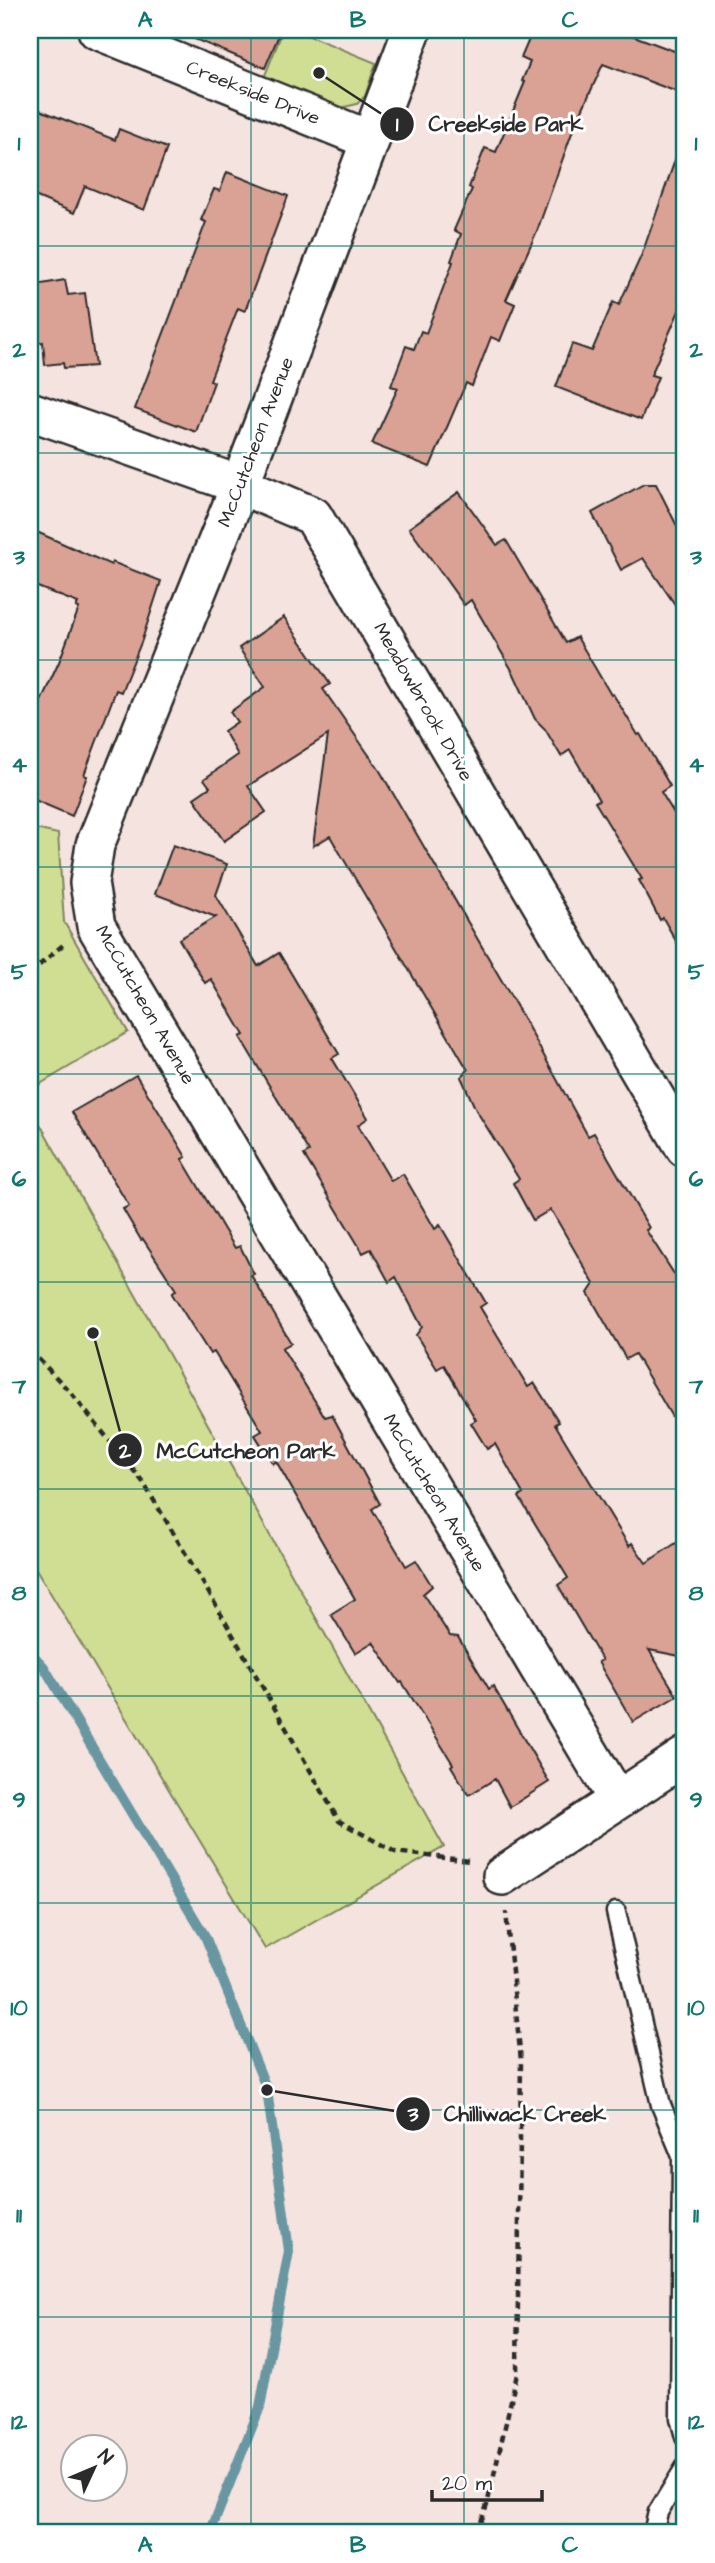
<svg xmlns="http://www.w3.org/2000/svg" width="715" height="2563" font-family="'Architects Daughter',sans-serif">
  <rect width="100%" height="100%" fill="#f4e3df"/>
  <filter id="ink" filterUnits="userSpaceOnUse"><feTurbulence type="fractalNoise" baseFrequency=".0143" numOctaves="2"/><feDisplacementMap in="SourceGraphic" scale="14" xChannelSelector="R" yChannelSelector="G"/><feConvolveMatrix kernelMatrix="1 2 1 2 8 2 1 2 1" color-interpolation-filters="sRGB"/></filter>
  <g filter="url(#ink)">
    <g fill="#cfde92" stroke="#7d845e" stroke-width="2">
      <polygon points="283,30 295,30 376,63 365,96 357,104 336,109 262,83"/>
      <polygon points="30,828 58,834 64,922 128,1032 30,1090"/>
      <polygon points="30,1106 444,1847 265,1949 30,1559"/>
    </g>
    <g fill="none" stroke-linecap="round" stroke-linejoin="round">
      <polyline stroke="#6896a1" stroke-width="10" points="30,1652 44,1667 205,1936 267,2090 289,2251 260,2407 210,2533"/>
    </g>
    <g fill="#daa294" stroke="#2b2b2b" stroke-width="2">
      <polygon points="173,30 281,30 265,68"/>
      <polygon points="533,30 618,30 685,55 685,95 603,64 573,130 537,231 506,300 515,304 500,341 491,337 472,386 466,383 430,467 372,444 398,388 391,386 406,346 414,349 421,331 426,333 453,262 451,261 461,234 454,230 472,189 469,187 485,148 496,152 525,82 522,81 530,62 521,58"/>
      <polygon points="30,106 115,140 119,129 167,148 144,210 85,186 74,213 30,194"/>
      <polygon points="681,143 685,144 685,297 651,375 658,377 641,420 556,387 572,344 592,351 613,302 619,305 642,254"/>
      <polygon points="227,172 288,196 245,311 238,308 210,380 214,382 196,432 135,409 206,222 201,220 214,189 220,191"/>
      <polygon points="65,280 68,295 85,293 95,366 64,368 63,363 45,365 43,342 30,344 30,286"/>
      <polygon points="644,484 656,484 685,542 685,619 643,558 621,570 592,513"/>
      <polygon points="459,492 497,545 506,540 566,643 577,637 611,695 613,694 638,735 640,734 670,786 661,792 685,831 685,957 663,918 660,920 639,880 642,879 595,802 599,800 570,750 561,756 545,729 535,719 513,672 471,600 464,605 409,528"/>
      <polygon points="30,529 111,565 112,562 161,581 142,640 121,692 116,690 84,775 87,776 72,816 30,798 30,725 59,662 79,608 76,607 78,603 30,584"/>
      <polygon points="284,617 330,684 323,689 380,771 521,1014 588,1136 594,1133 649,1228 646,1230 685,1291 685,1439 635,1354 626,1359 588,1293 594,1284 553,1213 550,1210 533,1220 513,1183 519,1179 476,1110 461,1077 468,1070 330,836 313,846 328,735 248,786 266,812 224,841 194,798 210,787 204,779 238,755 224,731 237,722 230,712 265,687 239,648"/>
      <polygon points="173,845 227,864 216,895 258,966 279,953 339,1054 332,1058 368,1118 358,1125 391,1181 403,1174 435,1229 440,1225 486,1303 480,1307 528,1387 534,1383 559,1422 555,1424 629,1546 632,1543 646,1563 685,1537 685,1657 649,1650 677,1696 633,1722 598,1662 602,1660 558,1585 568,1578 519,1497 523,1494 495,1444 487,1449 471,1423 476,1420 444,1365 437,1369 416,1335 422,1327 396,1277 389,1282 371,1249 363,1253 304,1155 309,1152 240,1037 244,1035 211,979 205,983 179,939 216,917 155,894"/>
      <polygon points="136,1075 167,1125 186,1157 182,1159 235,1248 240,1246 254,1274 251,1275 291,1343 282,1348 325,1417 332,1415 380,1504 372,1509 406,1566 416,1560 432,1586 423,1594 450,1636 458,1637 489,1689 493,1686 549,1782 510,1807 495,1779 469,1795 451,1766 453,1764 402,1682 400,1683 373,1642 355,1653 331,1614 355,1599 276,1461 273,1464 255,1435 262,1431 214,1352 210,1354 172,1294 176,1290 143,1239 141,1240 123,1209 129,1206 72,1112"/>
    </g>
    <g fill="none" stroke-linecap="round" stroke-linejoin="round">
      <g stroke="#2b2b2b" stroke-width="23">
        <g id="lane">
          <polyline points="616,1912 661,2105 682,2156 680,2418 685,2437"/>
          <polyline points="653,2533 658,2512 685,2468"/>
        </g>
      </g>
      <g stroke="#2b2b2b" stroke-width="42">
        <g id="street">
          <polyline points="97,30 370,140"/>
          <polyline points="412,30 240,485 95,845 89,883 96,926 617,1799"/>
          <polyline points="30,411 240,485 313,516 685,1148"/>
          <polyline points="502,1876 685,1756"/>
        </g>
      </g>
      <g stroke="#2b2b2b" stroke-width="4.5" stroke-dasharray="7 5" stroke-linecap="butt">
        <polyline points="30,973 64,944"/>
        <polyline points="30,1350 71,1393 143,1482 206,1588 339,1821 395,1852 470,1861"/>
        <polyline points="477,2533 487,2505 517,2374 521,2061 506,1912"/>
      </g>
      <use href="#lane" stroke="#fff" stroke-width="18"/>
      <use href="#street" stroke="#fff" stroke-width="37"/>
    </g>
  </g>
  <path fill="none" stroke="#0f766e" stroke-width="2" stroke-opacity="0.55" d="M251,30V2533M464,30V2533M30,246H685M30,453H685M30,660H685M30,867H685M30,1074H685M30,1282H685M30,1489H685M30,1696H685M30,1903H685M30,2110H685M30,2317H685"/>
  <g text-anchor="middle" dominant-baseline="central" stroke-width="6" stroke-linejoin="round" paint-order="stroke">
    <g font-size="19" fill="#2b2b2b" stroke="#fff">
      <text transform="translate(253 93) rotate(22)">Creekside Drive</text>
      <text transform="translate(256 442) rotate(-69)">McCutcheon Avenue</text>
      <text transform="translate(423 702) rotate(60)">Meadowbrook Drive</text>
      <text transform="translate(145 1005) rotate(60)">McCutcheon Avenue</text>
      <text transform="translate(434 1493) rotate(59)">McCutcheon Avenue</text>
    </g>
  </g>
  <path fill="none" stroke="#2b2b2b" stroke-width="2.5" d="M319 73L397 124M93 1333L125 1450M267 2090L413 2114"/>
  <g fill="#2b2b2b" stroke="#fff" stroke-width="2.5">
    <circle cx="319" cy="73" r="7"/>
    <circle cx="93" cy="1333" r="7"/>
    <circle cx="267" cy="2090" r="7"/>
    <circle cx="397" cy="124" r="18"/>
    <circle cx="125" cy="1450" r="18"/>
    <circle cx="413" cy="2114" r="18"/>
  </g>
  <g font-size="21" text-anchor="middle" font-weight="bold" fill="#fff">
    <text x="397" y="131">1</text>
    <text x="125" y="1458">2</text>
    <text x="413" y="2121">3</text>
  </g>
  <g font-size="21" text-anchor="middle" font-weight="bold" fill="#2b2b2b" stroke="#fff" stroke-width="6" stroke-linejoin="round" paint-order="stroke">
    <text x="506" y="131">Creekside Park</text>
    <text x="246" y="1458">McCutcheon Park</text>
    <text x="525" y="2121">Chilliwack Creek</text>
  </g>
  <rect width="715" height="2563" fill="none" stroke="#fff" stroke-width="77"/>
  <g transform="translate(94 2468) rotate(46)"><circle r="33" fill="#ffffff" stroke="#aaaaaa" stroke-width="2"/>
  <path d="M0-5L12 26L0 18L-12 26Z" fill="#2b2b2b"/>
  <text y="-10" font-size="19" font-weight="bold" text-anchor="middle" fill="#2b2b2b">N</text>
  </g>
  <path d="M432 2490v10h110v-10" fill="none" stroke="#2b2b2b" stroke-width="3.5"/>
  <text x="442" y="2490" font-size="21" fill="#2b2b2b" stroke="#ffffff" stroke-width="5" paint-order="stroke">20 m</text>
  <rect x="38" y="38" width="638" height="2486" fill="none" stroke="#0f766e" stroke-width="2.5"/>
  <g font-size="23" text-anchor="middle" font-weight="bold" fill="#0f766e">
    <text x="145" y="27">A</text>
    <text x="358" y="27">B</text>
    <text x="570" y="27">C</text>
    <text x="19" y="150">1</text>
    <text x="696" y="150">1</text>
    <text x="19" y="357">2</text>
    <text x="696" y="357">2</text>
    <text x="19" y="564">3</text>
    <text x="696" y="564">3</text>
    <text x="19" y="772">4</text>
    <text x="696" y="772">4</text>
    <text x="19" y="979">5</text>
    <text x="696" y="979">5</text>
    <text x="19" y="1186">6</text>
    <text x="696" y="1186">6</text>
    <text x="19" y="1393">7</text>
    <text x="696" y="1393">7</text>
    <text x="19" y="1600">8</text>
    <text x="696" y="1600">8</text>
    <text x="19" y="1807">9</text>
    <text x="696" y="1807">9</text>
    <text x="19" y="2015">10</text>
    <text x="696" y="2015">10</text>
    <text x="19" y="2222">11</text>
    <text x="696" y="2222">11</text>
    <text x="19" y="2429">12</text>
    <text x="696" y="2429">12</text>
    <text x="145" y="2552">A</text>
    <text x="358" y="2552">B</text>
    <text x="570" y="2552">C</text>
  </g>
</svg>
